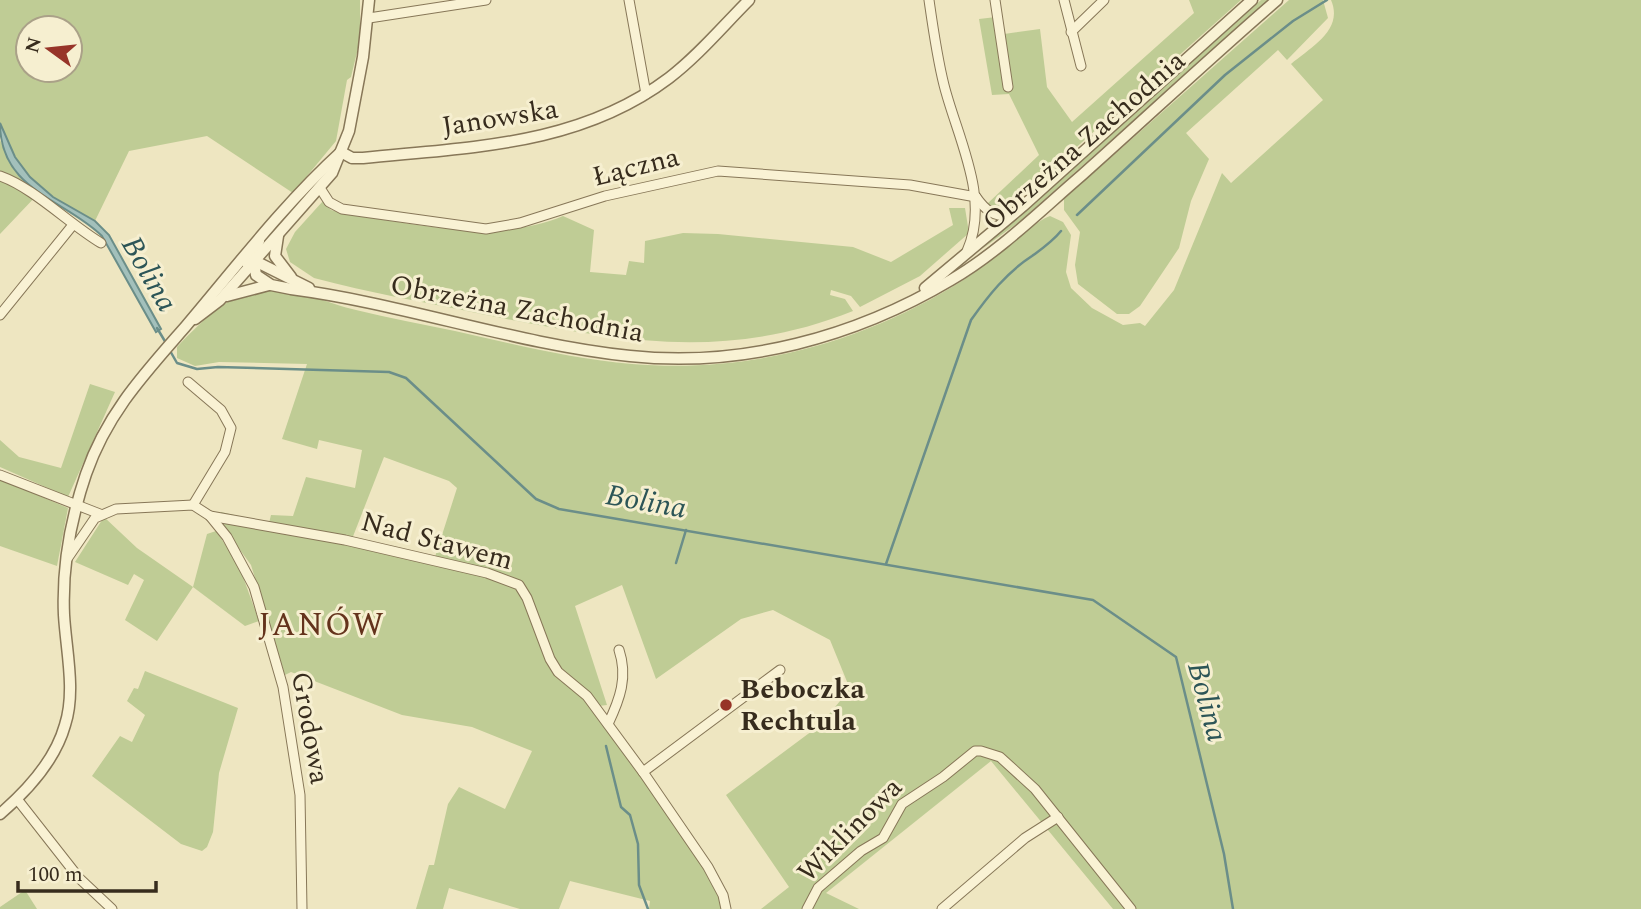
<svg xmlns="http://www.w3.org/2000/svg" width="1641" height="909" font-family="Spectral,serif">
  <rect width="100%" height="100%" fill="#eee6c1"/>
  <g fill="#bfcc95" fill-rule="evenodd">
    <path d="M0,0H360V40L351,77L347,80L336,141L293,193L207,136L129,151L95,221L48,194L25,172L11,150L0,123ZM28,28H70V70H28Z"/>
    <polygon points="1189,0 1241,0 1004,212 987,204 1039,155 1009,94 992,95 979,19 996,17 997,35 1040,29 1047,87 1072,122 1194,13"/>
    <polygon points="1261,0 1269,0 1019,222 982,249"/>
    <polygon points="1289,0 1323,0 1328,18 1287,60 1278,50 1186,133 1209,159 1191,201 1179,248 1140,306 1129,314 1117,314 1078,284 1075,265 1080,232 1064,210 1064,199"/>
    <path d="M1331,0H1641V909H1113L991,761L826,893L859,909H761L789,887L726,795L820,725L850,689L830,640L773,610L741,619L656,679L622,585L575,606L607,705L590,707L613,723L720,881L729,909H649L650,901L570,881L559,909H520L449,888L443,909H416L429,865H434L448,804L459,787L505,809L532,751L472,727L402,715L291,672L285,675L251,565L219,521L221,512L269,523L271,515L293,516L306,477L355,488L362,450L319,440L317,449L282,439L307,364L219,362L195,366L177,358V347C197,326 228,294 258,290C289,285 327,303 356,310C389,318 422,324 455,331C513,344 573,359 632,364C750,374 866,342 965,279C983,267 1037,219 1050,216L1063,222L1071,235L1066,272L1071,288L1092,308L1123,325L1140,323L1145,326L1174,290L1222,173L1231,183L1323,100L1291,64C1311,47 1344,30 1331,0ZM384,457L449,481L457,488L435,557L352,539Z"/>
    <polygon points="0,140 18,175 37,195 0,234"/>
    <path d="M323,201L331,210L350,215C420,224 496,244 563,216L594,230L590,272L626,275L629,261L644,263L645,241L683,233L718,234L853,247L891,262L953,225L949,208H965L969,233L920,276L860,307L851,296L831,290L830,295L845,299L853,311C723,363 613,340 481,314C425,302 369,293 314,278L290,262L286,249L295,232Z"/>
    <polygon points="90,384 115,392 68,497 0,467 0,440 19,457 61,468"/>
    <polygon points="0,479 68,508 57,566 0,546"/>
    <polygon points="104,517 137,548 193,587 207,534 216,531 238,563 259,621 245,626 193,587 157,641 125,620 144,580 134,574 128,585 75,562"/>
    <polygon points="145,671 238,708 219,773 213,832 207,847 202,851 181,844 92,776 120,736 132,742 145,715 127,701 134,688 138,689"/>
    <polygon points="25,890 37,909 0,909 0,907"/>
  </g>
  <path fill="#a3c0bb" stroke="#6b8e89" stroke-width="2" d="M0,123L15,157L30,177L53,197L95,221L109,235L161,329L156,332L102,236C65,199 0,191 0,123Z"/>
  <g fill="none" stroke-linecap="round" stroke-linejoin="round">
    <g stroke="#6b8e89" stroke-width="2.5">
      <polyline points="1077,215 1225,75 1293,21 1327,0"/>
      <polyline points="157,328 166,343"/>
      <polyline points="169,349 177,363 197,369 218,367 389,372 406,378 536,499 559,509 1093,600 1176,657 1224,854 1233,909"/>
      <polyline points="676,563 686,530"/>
      <path d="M886,564L971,320C988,296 1007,272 1032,256C1043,248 1052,242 1061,231"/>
      <polyline points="606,746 621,807 630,815 638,844 639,885 648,909"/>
    </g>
    <g stroke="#877758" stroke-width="11">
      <g id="minor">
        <polyline points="629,0 646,94"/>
        <path d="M929,0C933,28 937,57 944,85C957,137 991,198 967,251"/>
        <polyline points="995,0 1008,87"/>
        <polyline points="1064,0 1081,66"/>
        <polyline points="369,18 486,0"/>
        <polyline points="1071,32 1104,0"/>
        <path d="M0,176C34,188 69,224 101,243"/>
        <polyline points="320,188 329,202 342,209 486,229 520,223 605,196 718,171 910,185 976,197"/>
        <path d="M976,197C986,211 993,216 1010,216"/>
        <polyline points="0,315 72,226"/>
        <polyline points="188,382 221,410 231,428 225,452 193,505"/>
        <polyline points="0,475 100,514"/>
        <polyline points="210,516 345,540 487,573 519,585 527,598 550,659 558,672 587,696 643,772 708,867 723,895 726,909"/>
        <polyline points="67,559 95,518 116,509 193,505 210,516 227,537 254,587 283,687 300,795 302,909"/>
        <path d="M608,724C620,699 628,677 619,650"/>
        <polyline points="643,772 780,670"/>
        <polyline points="17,799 79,878 112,909"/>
        <polyline points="807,909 818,888 861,851 883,838 902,804 943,777 975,751 981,751 1000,757 1035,789 1131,909"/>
        <polyline points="942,909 1025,838 1058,817"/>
      </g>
    </g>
    <g stroke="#877758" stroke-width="13">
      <g id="tertiary">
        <path d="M341,152L352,158H363C470,147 579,146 669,78C698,56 723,26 749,0"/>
        <polyline points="278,236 275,256 291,277"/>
        <path d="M259,241L253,255L256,275L271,285L291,289C405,304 515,344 630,356C742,368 855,337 951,280C999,252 1040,211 1082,175C1147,117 1211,57 1277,0"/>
        <polyline points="247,263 259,263 309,288"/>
        <polyline points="925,288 1023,206 1252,0"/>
        <polyline points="227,296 269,285"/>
        <polyline points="195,319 220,300 332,173 349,131 363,57 369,0"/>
        <path d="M0,814C28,790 55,761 65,725C76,691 66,650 64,615C62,568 71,518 86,474C107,413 145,373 186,326C236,267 284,204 341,152"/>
      </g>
    </g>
    <use href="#minor" stroke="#f9f2d4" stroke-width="9"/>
    <use href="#tertiary" stroke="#f9f2d4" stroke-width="10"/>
  </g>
  <circle fill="#973428" stroke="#f6efd0" stroke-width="2.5" cx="726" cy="705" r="7"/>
  <g text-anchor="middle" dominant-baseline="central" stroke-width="6" stroke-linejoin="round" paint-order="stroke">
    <g font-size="28" fill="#372c1d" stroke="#f6efd0">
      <text transform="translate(500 118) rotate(-9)">Janowska</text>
      <text transform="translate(1084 141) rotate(-41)">Obrzeżna Zachodnia</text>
      <text transform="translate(636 167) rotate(-14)">Łączna</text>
      <text transform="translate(517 309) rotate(11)">Obrzeżna Zachodnia</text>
      <text transform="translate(437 541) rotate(15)">Nad Stawem</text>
      <text transform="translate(310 728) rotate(80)">Grodowa</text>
      <text transform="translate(850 830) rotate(-45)">Wiklinowa</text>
    </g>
    <g font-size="28" font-weight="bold" fill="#372c1d" stroke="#f6efd0" text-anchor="start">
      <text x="740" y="689">Beboczka<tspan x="740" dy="32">Rechtula</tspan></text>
    </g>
    <g font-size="30" font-style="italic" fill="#2c5557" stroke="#f6efd0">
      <text transform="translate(149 274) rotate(60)">Bolina</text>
      <text transform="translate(646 502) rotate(10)">Bolina</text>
      <text transform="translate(1207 702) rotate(75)">Bolina</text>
    </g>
    <g font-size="32" letter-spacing="2" fill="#64331c" stroke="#f6efd0">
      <text x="322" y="625">JANÓW</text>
    </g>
  </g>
  <g transform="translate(49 49) rotate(285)"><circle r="33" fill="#f6efd0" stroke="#aaa188" stroke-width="2"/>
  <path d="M0-5L12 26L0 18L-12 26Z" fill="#973428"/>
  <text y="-10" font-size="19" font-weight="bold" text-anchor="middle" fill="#372c1d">N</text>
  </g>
  <path d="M18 881v10h138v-10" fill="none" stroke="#372c1d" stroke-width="3.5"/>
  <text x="28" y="881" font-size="21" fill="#372c1d" stroke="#f6efd0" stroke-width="5" paint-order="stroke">100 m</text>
</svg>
